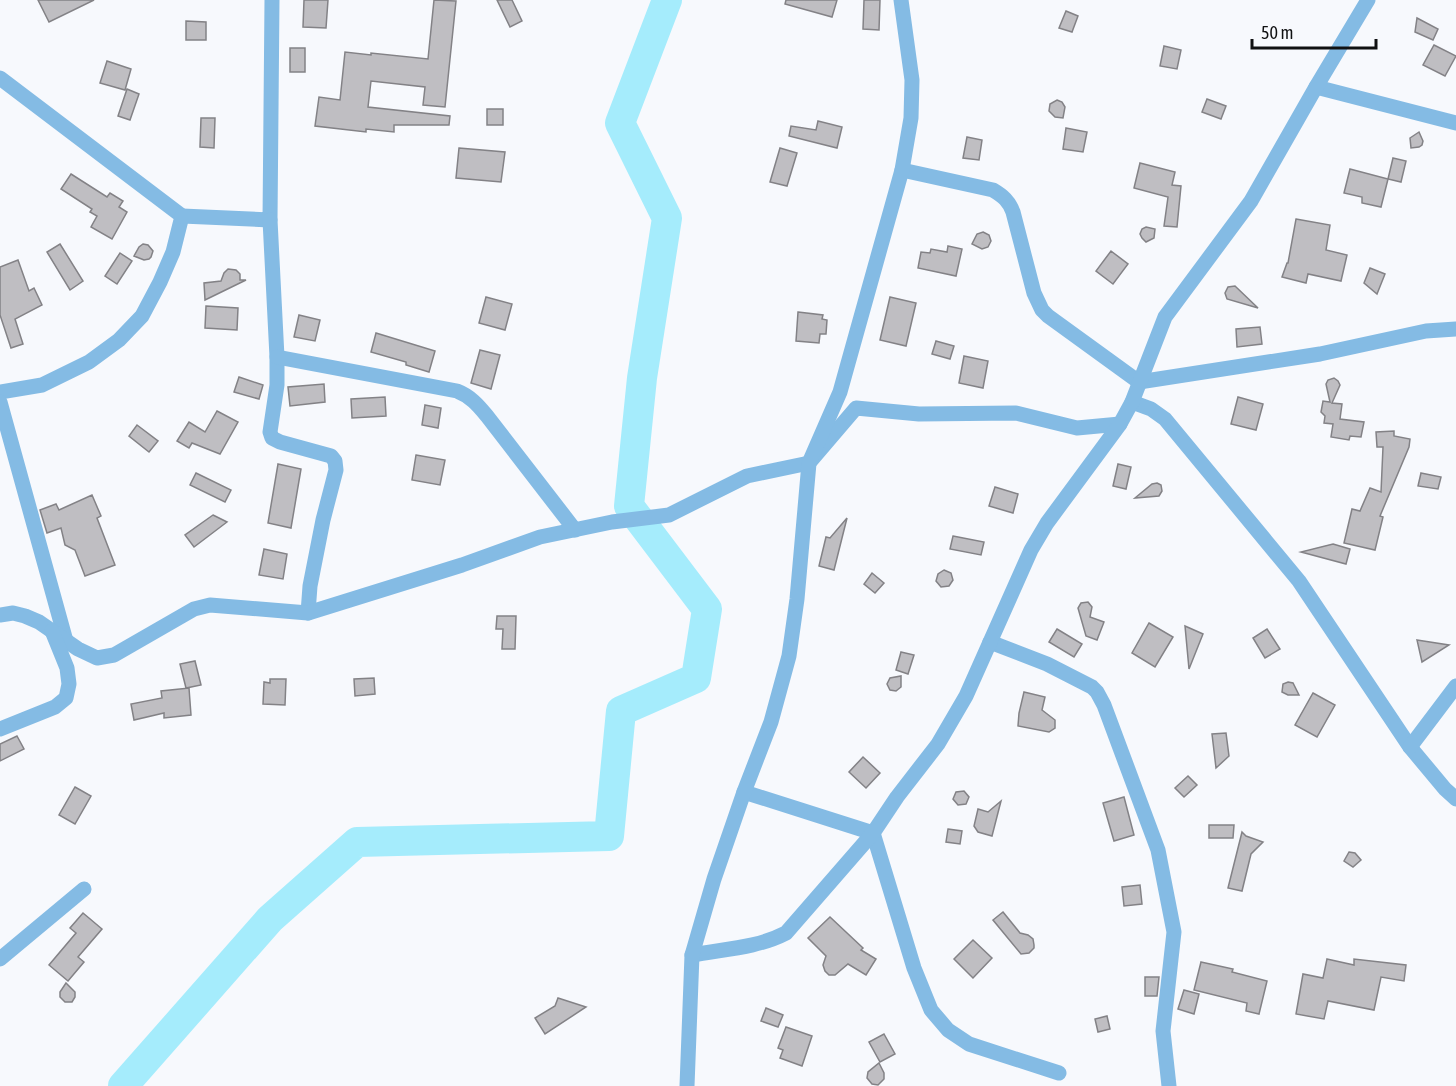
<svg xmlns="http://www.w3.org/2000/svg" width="1456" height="1086" font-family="'Asap Condensed',sans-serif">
  <rect width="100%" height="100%" fill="#f7f9fd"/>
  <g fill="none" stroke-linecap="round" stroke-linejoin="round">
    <polyline stroke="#a5ecfc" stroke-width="30" points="123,1086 270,919 357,842 609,836 621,711 696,678 707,609 629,506 642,378 667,218 620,123 667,0"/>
  </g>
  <g fill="#bfbec2" stroke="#838286" stroke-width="1.5">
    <polygon points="38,0 94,0 49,22"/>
    <polygon points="304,0 328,0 326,28 303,27"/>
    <polygon points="434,0 456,1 445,107 423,105 425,87 371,81 368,107 450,116 449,125 394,125 394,132 366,129 366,132 315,126 319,97 340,100 345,52 371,55 371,53 428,59"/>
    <polygon points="497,0 512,0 522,21 510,27"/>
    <polygon points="786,0 837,0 832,17 785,4"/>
    <polygon points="864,0 880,0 879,30 863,29"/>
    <polygon points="1066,11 1078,16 1072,32 1059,28"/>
    <polygon points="1417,18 1438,29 1433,40 1415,32"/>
    <polygon points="186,21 206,22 206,40 186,40"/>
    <polygon points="1434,45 1456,56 1445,76 1423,65"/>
    <polygon points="1164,46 1181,50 1177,69 1160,66"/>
    <rect x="290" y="48" width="15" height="24"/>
    <polygon points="107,61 131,69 125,90 100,83"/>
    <polygon points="127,89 139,94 130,120 118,116"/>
    <polygon points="1207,99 1226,106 1221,119 1202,112"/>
    <polygon points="1057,100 1062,102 1065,107 1063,118 1055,117 1049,111 1050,104"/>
    <rect x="487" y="109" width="16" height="16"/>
    <polygon points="201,118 215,118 214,148 200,147"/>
    <polygon points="818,121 842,127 837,148 789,136 791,126 816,130"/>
    <polygon points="1066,128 1087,132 1083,152 1063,149"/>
    <polygon points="1419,132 1423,141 1422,145 1419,147 1411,148 1410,138"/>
    <polygon points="967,137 982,140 979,160 963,158"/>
    <polygon points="459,148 505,152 501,182 456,178"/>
    <polygon points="780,148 797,153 787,186 770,182"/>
    <polygon points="1393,158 1406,161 1401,182 1388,179"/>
    <polygon points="1140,163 1175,172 1172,185 1181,186 1177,227 1164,226 1168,197 1134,188"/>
    <polygon points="1350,169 1388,179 1381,207 1362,203 1362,197 1344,193"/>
    <polygon points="71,174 107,197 110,193 123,201 119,207 127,212 112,239 91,227 97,216 90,212 92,209 61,189"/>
    <polygon points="1296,219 1330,225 1326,250 1347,255 1341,281 1308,274 1306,283 1282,277 1287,263 1288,263"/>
    <polygon points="1146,227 1155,229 1154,238 1146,242 1142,238 1140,234 1142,229"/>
    <polygon points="983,232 989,235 991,241 988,247 982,249 972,244 977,234"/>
    <polygon points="60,244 83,281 70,290 47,252"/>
    <polygon points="143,244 148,245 153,251 151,257 149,259 144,260 134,256 139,247"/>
    <polygon points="948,246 962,249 956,276 918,268 921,252 930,253 931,249 947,252"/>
    <polygon points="1111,251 1128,264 1113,284 1096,271"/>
    <polygon points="120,253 132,261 117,284 105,276"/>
    <polygon points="18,260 29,291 34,288 42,305 15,319 23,344 11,348 0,315 0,267"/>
    <polygon points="1370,268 1385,274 1377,294 1364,283"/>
    <polygon points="228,269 236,270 240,274 240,280 246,280 205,300 204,283 221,281 224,273"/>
    <polygon points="1235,286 1258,308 1227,299 1225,293 1228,287"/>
    <polygon points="486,297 512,304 505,330 479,323"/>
    <polygon points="890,297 916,303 906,346 880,340"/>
    <polygon points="206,306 238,308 237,330 205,328"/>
    <polygon points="798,312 823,315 822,319 827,320 826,334 820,334 819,343 796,341"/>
    <polygon points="299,315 320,320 315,341 294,337"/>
    <polygon points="1260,327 1262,344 1237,347 1236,329"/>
    <polygon points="376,333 435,351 429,372 406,365 406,362 371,352"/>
    <polygon points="936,341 954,346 950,359 932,354"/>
    <polygon points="480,350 500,355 491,389 471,383"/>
    <polygon points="964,356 988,361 983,388 959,383"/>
    <polygon points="239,377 263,385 259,399 234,392"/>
    <polygon points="1334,378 1338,381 1340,385 1332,403 1342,404 1340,419 1364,422 1361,437 1350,436 1349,440 1331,437 1333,424 1324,423 1325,416 1321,412 1323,401 1330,402 1326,384 1328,380"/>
    <polygon points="324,384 325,402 290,406 288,387"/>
    <polygon points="385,397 386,416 352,418 351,399"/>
    <polygon points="1238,397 1263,404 1256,430 1231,424"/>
    <polygon points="425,405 441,408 438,428 422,425"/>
    <polygon points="217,411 238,422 220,454 192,443 189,448 177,441 189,422 205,432"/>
    <polygon points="137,425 158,441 149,452 129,436"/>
    <polygon points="1394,431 1394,436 1410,439 1409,447 1380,516 1383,517 1375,550 1344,543 1352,509 1360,511 1370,488 1381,492 1383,447 1377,447 1376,432"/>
    <polygon points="416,455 445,460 440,485 412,480"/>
    <polygon points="278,464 301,469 291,528 268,523"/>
    <polygon points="1118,464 1131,467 1126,489 1113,486"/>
    <polygon points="196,473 231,490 225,502 190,485"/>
    <polygon points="1421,473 1441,477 1438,489 1418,486"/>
    <polygon points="1157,483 1161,485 1162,491 1159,496 1135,498 1152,484"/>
    <polygon points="995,487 1018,494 1013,513 989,506"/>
    <polygon points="92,495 101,516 97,518 115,565 85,576 75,550 65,545 61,528 47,533 40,510 56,504 59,510"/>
    <polygon points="213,515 227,522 194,547 185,535"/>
    <polygon points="847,518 834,570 819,566 826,537 830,538"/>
    <polygon points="953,536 984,542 981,555 950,549"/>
    <polygon points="1333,544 1350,549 1346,564 1301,552"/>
    <polygon points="264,549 287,554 283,579 259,575"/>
    <polygon points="944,570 951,573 953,580 949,586 941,587 936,581 938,574"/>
    <polygon points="872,573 884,583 875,593 864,584"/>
    <polygon points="1088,602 1092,607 1090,617 1104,622 1097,640 1086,636 1078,608 1081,603"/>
    <polygon points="497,616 516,616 515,649 502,649 503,629 496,629"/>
    <polygon points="1149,623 1173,637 1155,667 1132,653"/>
    <polygon points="1185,626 1203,634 1189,669"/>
    <polygon points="1057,629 1082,644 1074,657 1049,642"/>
    <polygon points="1267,629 1280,649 1265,658 1253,638"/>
    <polygon points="1417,640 1449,645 1422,662"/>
    <polygon points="901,652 914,655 908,674 896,670"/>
    <polygon points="195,661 201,685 186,688 180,664"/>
    <polygon points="901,676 901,687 896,691 890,690 887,684 890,678"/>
    <polygon points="374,678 375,694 355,696 354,679"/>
    <polygon points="270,679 286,679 285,705 263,704 264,682 270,683"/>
    <polygon points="1288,682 1293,683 1299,695 1288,695 1282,692 1283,684"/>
    <polygon points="189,688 191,715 164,718 164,713 134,720 131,704 162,698 161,691"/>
    <polygon points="1024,692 1045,697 1042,710 1055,720 1055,728 1049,732 1018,726 1019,713"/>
    <polygon points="1313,693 1335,705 1317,737 1295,725"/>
    <polygon points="1226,733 1229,756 1216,768 1212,734"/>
    <polygon points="17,736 24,749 0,761 0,744"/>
    <polygon points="863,757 880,773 866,788 849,772"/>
    <polygon points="1188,776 1197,785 1184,797 1175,788"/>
    <polygon points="75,787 91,796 75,824 59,815"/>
    <polygon points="964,791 969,797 966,804 958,805 953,799 956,792"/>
    <polygon points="1124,797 1134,835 1114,841 1103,803"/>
    <polygon points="1001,801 992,836 978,832 974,826 978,809 988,812"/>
    <polygon points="1209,825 1234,825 1233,838 1209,838"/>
    <polygon points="948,829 962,831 960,844 946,842"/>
    <polygon points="1242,832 1246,836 1263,842 1251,854 1242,891 1228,888"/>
    <polygon points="1349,852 1355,853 1361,860 1353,867 1344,861"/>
    <polygon points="1140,885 1142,904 1124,906 1122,887"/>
    <polygon points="1003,912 1020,933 1028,935 1033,939 1034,945 1034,948 1029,953 1021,954 993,920"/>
    <polygon points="83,913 102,929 78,957 84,962 68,981 49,965 76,933 70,928"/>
    <polygon points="830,917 863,948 861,950 876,959 866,975 848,964 835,975 829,975 825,971 823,965 826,956 808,938"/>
    <polygon points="973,940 992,958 973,978 954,959"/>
    <polygon points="1327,959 1354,965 1354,959 1406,965 1404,981 1381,977 1374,1010 1328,1001 1324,1019 1296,1014 1303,974 1323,978"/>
    <polygon points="1201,962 1233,969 1232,972 1267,981 1259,1014 1246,1011 1247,1003 1194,990"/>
    <polygon points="1145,977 1159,977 1157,996 1145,996"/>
    <polygon points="66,983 75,992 75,997 72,1002 65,1002 60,997 60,992"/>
    <polygon points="1184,990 1199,994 1194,1014 1178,1009"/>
    <polygon points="558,998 586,1007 545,1034 535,1018 555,1006"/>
    <polygon points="766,1008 783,1015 778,1027 761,1021"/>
    <polygon points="1107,1016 1110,1029 1098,1032 1095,1019"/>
    <polygon points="786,1027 812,1036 802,1066 780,1058 783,1050 778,1048"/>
    <polygon points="884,1034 895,1054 880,1062 869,1042"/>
    <polygon points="879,1063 884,1073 884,1079 878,1085 872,1084 867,1078 868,1072"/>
  </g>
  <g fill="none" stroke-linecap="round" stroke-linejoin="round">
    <g stroke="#84bbe4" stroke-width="15">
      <polyline points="0,78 182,216 173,252 160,282 142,316 119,340 89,362 42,385 0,392"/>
      <polyline points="1316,87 1456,123"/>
      <path d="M902,170L993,190C1003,196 1009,201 1013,212L1034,293L1042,310L1048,316L1139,382L1320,354L1426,331L1456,329"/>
      <polyline points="182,216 270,220 272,0"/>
      <polyline points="270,220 277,357 277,385 270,432 272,438 280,442 331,456 335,461 336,470 323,520 310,586 308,613"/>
      <path d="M277,357L457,391C470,396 478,405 487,416L575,530"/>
      <polyline points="0,402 66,641"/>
      <polyline points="1132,402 1151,409 1165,419 1299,581 1410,747 1445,789 1456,799"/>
      <polyline points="0,615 13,613 25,616 39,622 78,649 97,658 114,655 194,609 210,605 308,613 462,565 540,537 612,522 669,515 747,476 809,463 856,408 919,414 1016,413 1077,428 1120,424"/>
      <polyline points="990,642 1047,664 1092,687 1097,692 1104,705 1158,850 1174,932 1163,1031 1169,1086"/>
      <polyline points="0,729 55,707 66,698 69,684 67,668 52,631"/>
      <polyline points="1410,747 1456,686"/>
      <polyline points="744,792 873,833 914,968 931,1010 948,1030 969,1044 1059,1073"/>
      <path d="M692,955C724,949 757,948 786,933L873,833L897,797L938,744L966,696L1031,550L1047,523L1120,424L1132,402L1165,317L1251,201L1316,87L1368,0"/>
      <polyline points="0,959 84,889"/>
      <polyline points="687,1086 692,955 714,879 744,792 771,722 789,656 797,599 809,463 840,392 902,170 911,118 912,80 901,0"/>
    </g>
  </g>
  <path d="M1252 39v9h124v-9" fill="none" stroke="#101112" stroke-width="3"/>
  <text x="1261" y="39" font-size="18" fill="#101112" stroke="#f7f9fd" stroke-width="4.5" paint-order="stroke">50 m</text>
</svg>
